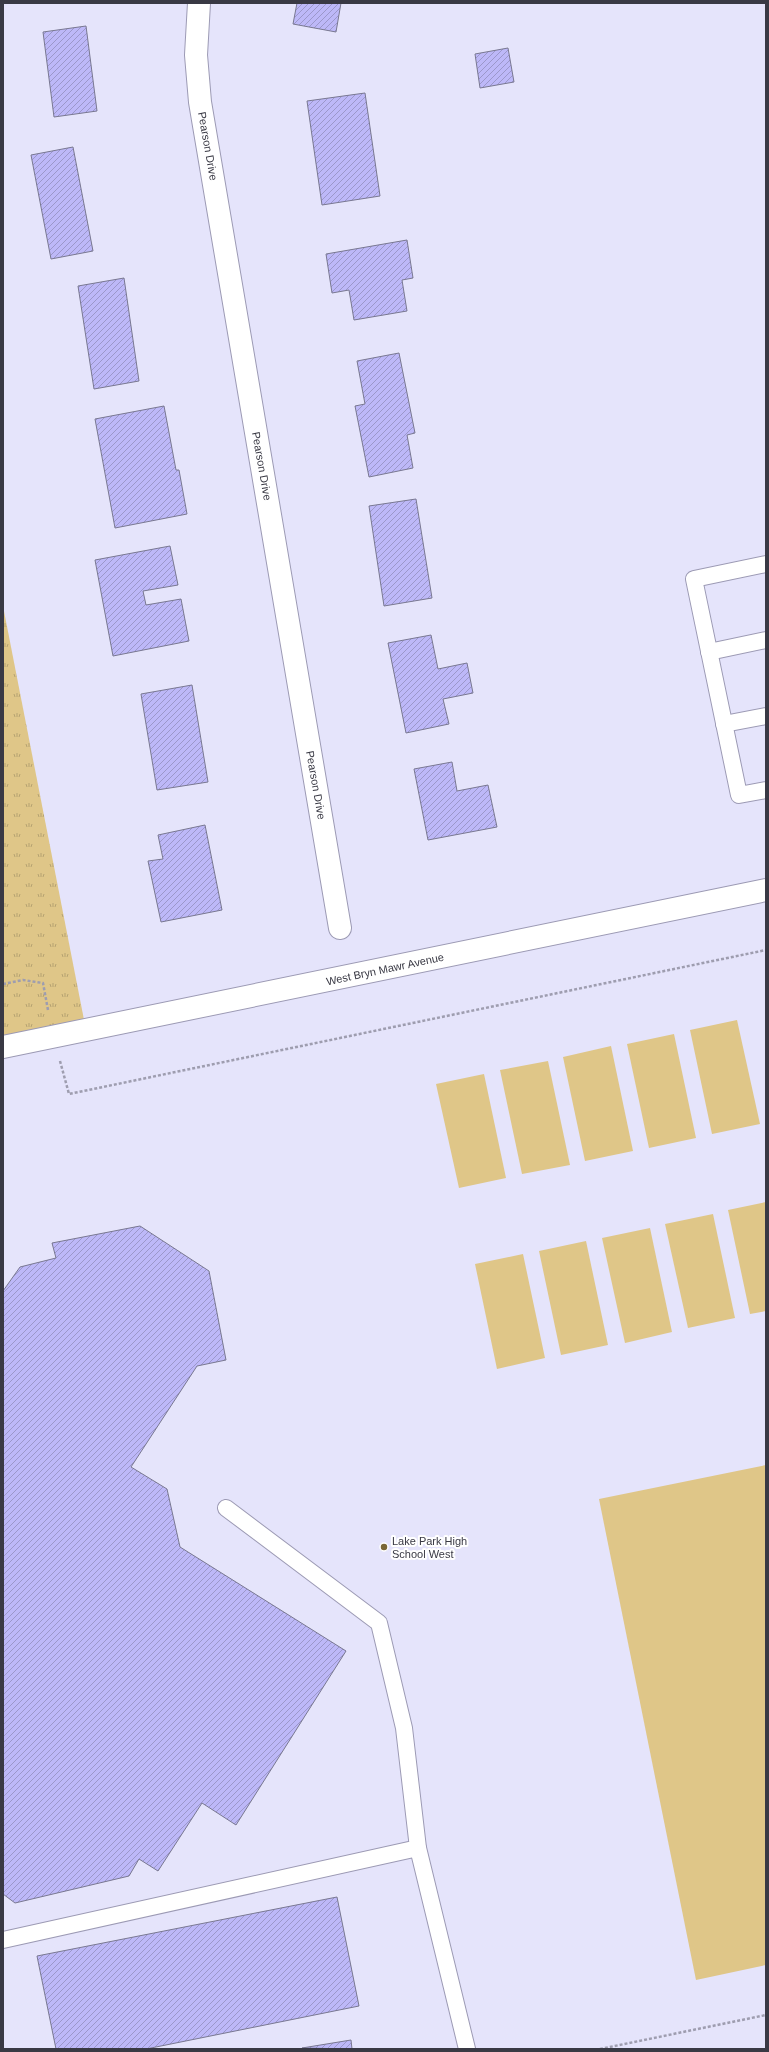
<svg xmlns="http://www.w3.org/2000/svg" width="769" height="2052" font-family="Arial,sans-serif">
  <defs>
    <pattern id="park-tufts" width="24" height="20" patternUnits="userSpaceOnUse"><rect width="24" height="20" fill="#dfc688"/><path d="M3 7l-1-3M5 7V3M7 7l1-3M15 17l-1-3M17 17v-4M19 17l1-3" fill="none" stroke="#b6a271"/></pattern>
    <pattern id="building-hatch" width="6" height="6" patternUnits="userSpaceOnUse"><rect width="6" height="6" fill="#bdb8f8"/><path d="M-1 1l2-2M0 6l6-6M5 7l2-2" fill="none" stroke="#9b97ca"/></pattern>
  </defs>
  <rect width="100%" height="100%" fill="#e5e4fb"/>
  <g fill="#dfc688">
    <polygon points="737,1020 760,1124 712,1134 690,1030"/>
    <polygon points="674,1034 696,1138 649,1148 627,1044"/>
    <polygon points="611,1046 633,1151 585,1161 563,1057"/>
    <polygon points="548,1061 570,1165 522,1174 500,1070"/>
    <polygon points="484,1074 506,1178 459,1188 436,1084"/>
    <polygon points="766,1202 766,1311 750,1314 728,1210"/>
    <polygon points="713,1214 735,1318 688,1328 665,1224"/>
    <polygon points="650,1228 672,1332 625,1343 602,1238"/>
    <polygon points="586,1241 608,1345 561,1355 539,1251"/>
    <polygon points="523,1254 545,1358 497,1369 475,1264"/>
    <polygon points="766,1465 766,1965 696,1980 599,1499"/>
  </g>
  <polygon fill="url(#park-tufts)" points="3,606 86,1030 3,1047"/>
  <g fill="url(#building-hatch)" stroke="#797891">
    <polygon points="297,3 341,3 336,32 293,24"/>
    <polygon points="86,26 97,111 54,117 43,32"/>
    <polygon points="508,48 514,82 480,88 475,54"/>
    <polygon points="365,93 380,196 322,205 307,101"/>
    <polygon points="73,147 93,251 51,259 31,155"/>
    <polygon points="407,240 413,278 402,280 407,311 354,320 349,290 332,293 326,254"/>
    <polygon points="124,278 139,381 94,389 78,286"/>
    <polygon points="399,353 415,433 407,435 413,468 369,477 355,406 365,404 357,361"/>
    <polygon points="164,406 176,470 179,470 187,514 115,528 95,419"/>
    <polygon points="416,499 432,598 384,606 369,506"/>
    <polygon points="170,546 178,585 143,591 146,605 181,599 189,641 113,656 95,560"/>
    <polygon points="431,635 438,669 467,663 473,693 443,699 449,724 406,733 388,643"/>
    <polygon points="192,685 208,782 157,790 141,694"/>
    <polygon points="452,762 457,791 488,785 497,827 428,840 414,769"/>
    <polygon points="205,825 222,910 161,922 148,861 163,859 158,835"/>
    <polygon points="140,1226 209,1271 226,1360 197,1366 131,1467 167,1489 180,1547 346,1651 236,1825 202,1803 158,1871 139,1859 129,1876 15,1903 3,1894 3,1291 20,1267 56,1258 52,1243"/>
    <polygon points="337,1897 359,2006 146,2049 56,2049 37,1956"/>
    <polygon points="351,2040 352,2049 302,2048"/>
  </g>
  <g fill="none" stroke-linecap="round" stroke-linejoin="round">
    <g stroke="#9c9ab4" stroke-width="18">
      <g id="service">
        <polyline points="766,564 694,579 739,795 766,790"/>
        <polyline points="709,652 766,640"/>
        <polyline points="724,724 766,716"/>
        <polyline points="226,1508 379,1623 404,1728 418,1848 467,2049"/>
        <polyline points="3,1940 418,1848"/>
      </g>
    </g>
    <g stroke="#9c9ab4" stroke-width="24">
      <polyline id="minor" points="199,3 196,55 200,102 340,928"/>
    </g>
    <g stroke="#9c9ab4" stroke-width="24">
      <polyline id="tertiary" points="3,1047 766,890"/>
    </g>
    <g stroke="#9e9daf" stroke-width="2.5" stroke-dasharray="3 2" stroke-linecap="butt">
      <polyline points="3,984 23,980 43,983 48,1010"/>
      <polyline points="60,1061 69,1094 766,950"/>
      <polyline points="600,2049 766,2015"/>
    </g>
    <use href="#service" stroke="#fff" stroke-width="16"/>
    <use href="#minor" stroke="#fff" stroke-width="22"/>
    <use href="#tertiary" stroke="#fff" stroke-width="22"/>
  </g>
  <circle fill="#7a6635" stroke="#fff" stroke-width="1.5" cx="384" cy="1547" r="4"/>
  <g text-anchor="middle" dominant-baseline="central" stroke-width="4" stroke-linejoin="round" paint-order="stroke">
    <g font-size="11" fill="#393944" stroke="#fff">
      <text transform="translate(208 146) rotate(80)">Pearson Drive</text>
      <text transform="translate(262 466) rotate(80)">Pearson Drive</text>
      <text transform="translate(316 785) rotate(80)">Pearson Drive</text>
      <text transform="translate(385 969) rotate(-12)">West Bryn Mawr Avenue</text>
    </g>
    <g font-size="11" fill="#393944" stroke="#fff" text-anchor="start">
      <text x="392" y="1541">Lake Park High<tspan x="392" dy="13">School West</tspan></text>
    </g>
  </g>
  <rect width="769" height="2052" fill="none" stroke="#393944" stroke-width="8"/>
</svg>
